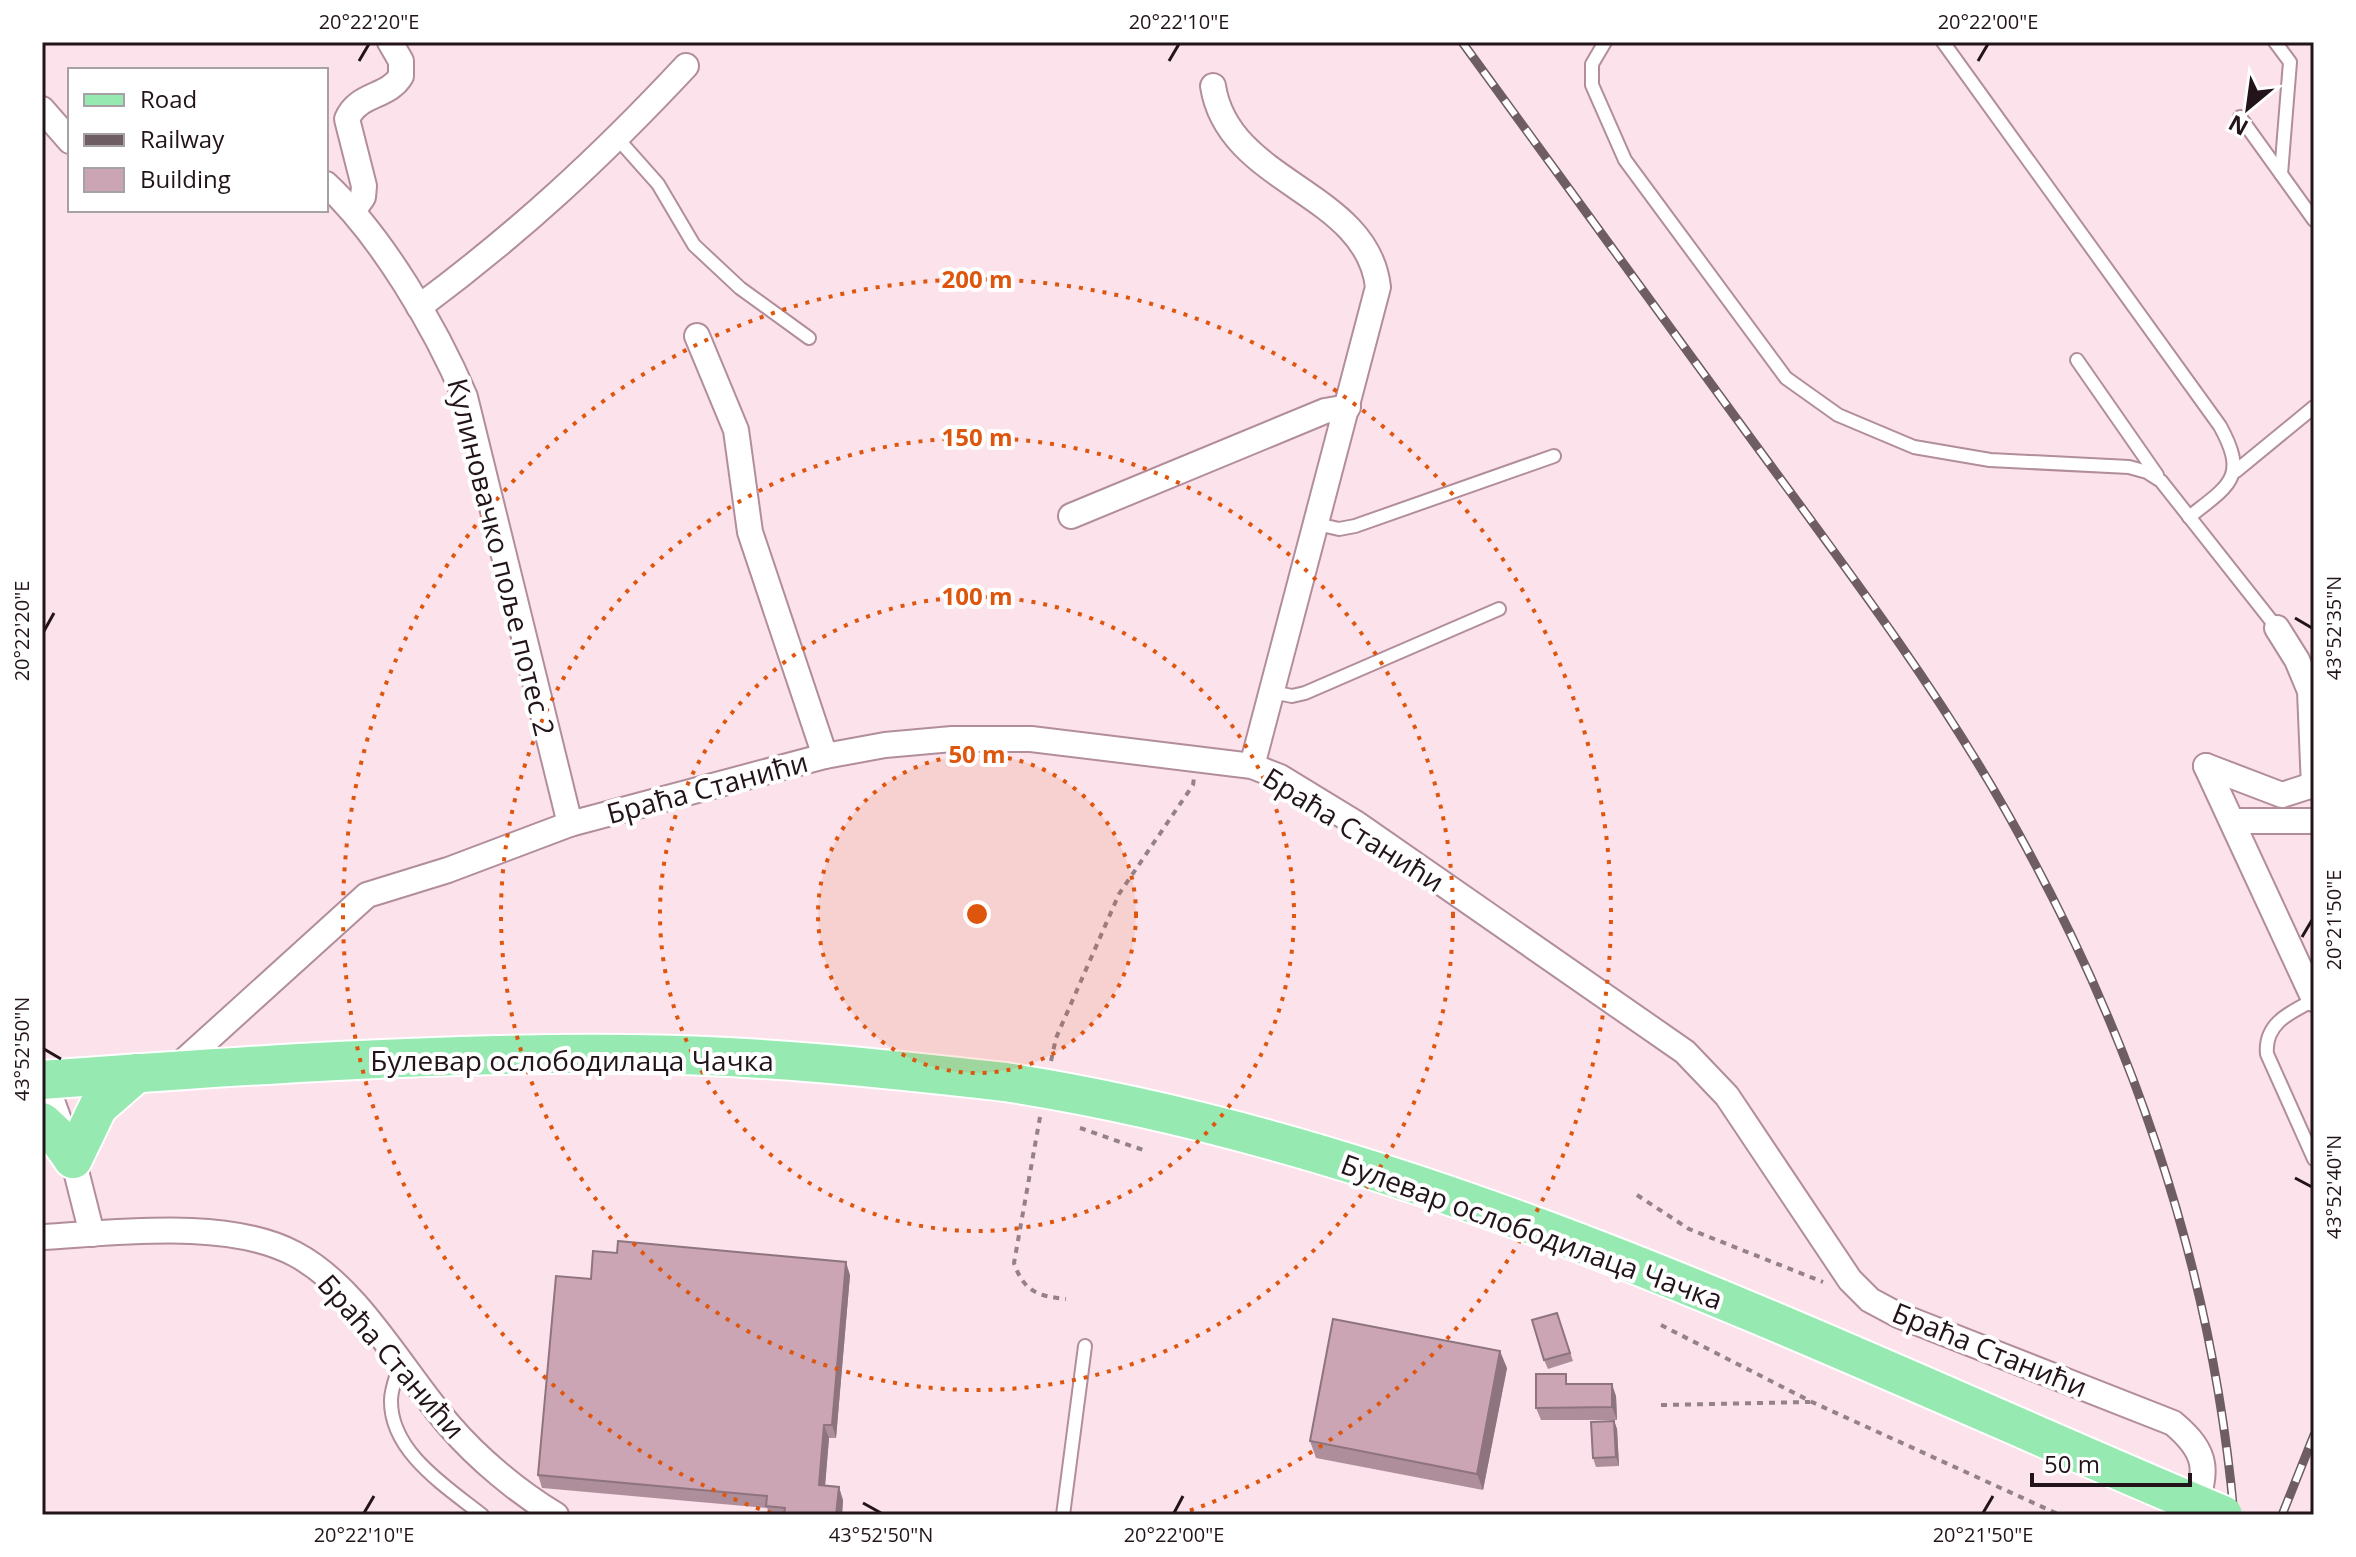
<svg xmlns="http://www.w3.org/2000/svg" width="2356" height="1557" font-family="'Open Sans',sans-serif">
  <rect width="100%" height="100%" fill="#fbe2eb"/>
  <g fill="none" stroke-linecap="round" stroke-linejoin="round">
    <g stroke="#b28d9c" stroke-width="16">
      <g id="lane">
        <polyline points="1605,42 1592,64 1592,85 1625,160 1786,378 1838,415 1914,447 1990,460 2129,467 2147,472 2161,481 2277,628"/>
        <path d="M1943,42L2220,426C2248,477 2230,485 2189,517"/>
        <polyline points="2275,42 2290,62 2281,174"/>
        <polyline points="2240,117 2314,220"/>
        <polyline points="618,139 658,184 694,245 740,288 809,338"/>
        <polyline points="2077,360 2157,475"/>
        <polyline points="2236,471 2314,407"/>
        <polyline points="1317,524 1339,529 1355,526 1554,456"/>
        <polyline points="1272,692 1292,696 1305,693 1499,609"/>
        <path d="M2314,1000C2291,1012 2264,1023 2267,1054L2314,1159"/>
        <path d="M400,1364C397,1375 391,1389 391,1400C390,1452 447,1487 482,1515"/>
        <polyline points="1063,1515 1085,1346"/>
      </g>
    </g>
    <g stroke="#b28d9c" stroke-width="28">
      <g id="street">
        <path d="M1213,86C1228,184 1367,191 1378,287L1252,766"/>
        <polyline points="42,109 70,141"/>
        <path d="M326,184C381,235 436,328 465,397L570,824"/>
        <path d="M353,211L363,197L364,186L347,119C358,93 388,98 401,76V61L390,42"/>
        <path d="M419,307C520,232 600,158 686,66"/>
        <polyline points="697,336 736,430 750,532 825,756"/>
        <polyline points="1071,516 1325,411 1348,407"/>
        <polyline points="2277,628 2297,660 2310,691 2314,787"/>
        <polyline points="2206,766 2314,999"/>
        <polyline points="2206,766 2282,795 2313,785"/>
        <polyline points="2234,821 2314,821"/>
        <path d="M176,1068L367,895L448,870L570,824L825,756L885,745L952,739H1031L1252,766L1280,777L1357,824L1685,1052L1727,1096L1850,1280L1870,1300L1898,1315L2173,1423C2210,1454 2207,1471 2193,1514"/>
        <polyline points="42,1073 73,1159 92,1234"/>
        <path d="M42,1237C116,1233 228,1218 295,1254C358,1287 403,1372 449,1425C478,1459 518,1492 556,1515"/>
      </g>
    </g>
    <g stroke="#fff" stroke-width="42">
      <g id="primary">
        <path d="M42,1080C238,1066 433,1052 630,1054C756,1055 880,1068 1005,1082"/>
        <polyline points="42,1122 56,1135 73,1159"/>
        <polyline points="73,1159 98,1107 137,1073"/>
      </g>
    </g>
    <g stroke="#958189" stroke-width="4" stroke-dasharray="6 6" stroke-linecap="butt">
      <polyline points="1051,1061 1056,1038 1119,894 1193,785 1194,778"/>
      <path d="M1040,1117L1014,1263C1024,1292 1038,1296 1066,1299"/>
      <polyline points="1080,1128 1146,1151"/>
      <polyline points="1637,1195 1689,1229 1823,1282"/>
      <polyline points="1661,1325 1812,1402 2060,1515"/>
      <polyline points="1661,1405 1810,1402"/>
    </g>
    <use href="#lane" stroke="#fff" stroke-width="12"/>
    <use href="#street" stroke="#fff" stroke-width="24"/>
    <use href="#primary" stroke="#96e9b1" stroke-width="38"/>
    <g stroke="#6f5d64" stroke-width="9">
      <g id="rail">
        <path d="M1462,42C1559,175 1655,307 1752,440C1840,560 1932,681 2006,811C2130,1029 2212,1264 2234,1515"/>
        <polyline points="2282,1515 2314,1435"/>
      </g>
    </g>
    <use href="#rail" stroke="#fff" stroke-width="6" stroke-dasharray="18" stroke-linecap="butt"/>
    <g stroke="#fff" stroke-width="42" stroke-linecap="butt">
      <path id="primary-bridge" d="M1005,1082C1433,1148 1827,1349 2223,1515"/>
    </g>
    <use href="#primary-bridge" stroke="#96e9b1" stroke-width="38"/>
  </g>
  <g fill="#af8e9b">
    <polygon points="850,1275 836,1438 829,1438 825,1486 843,1500 842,1515 770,1515 767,1508 542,1488 538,1475 591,1279"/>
    <polygon points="1557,1313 1573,1361 1548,1369 1544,1360"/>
    <polygon points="1507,1368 1483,1490 1316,1458 1310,1441"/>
    <polygon points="1569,1384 1616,1396 1617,1420 1541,1420 1536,1408"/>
    <polygon points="1614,1421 1617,1429 1619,1466 1596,1467 1593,1458"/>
  </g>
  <g fill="#8e747e">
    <polygon points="846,1262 850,1275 836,1438 832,1425"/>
    <polygon points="1500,1351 1507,1368 1483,1490 1477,1474"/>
    <polygon points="1612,1384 1616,1396 1617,1420 1612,1407"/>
    <polygon points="1614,1421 1617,1429 1619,1466 1616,1457"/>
    <polygon points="824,1425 829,1438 824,1498 819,1485"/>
    <polygon points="839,1487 843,1500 842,1515 836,1515"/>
  </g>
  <g fill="#cba5b4" stroke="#8e747e" stroke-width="2">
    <polygon points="618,1241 846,1262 832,1425 824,1425 819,1485 839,1487 836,1515 784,1515 785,1508 766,1506 767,1496 538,1475 556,1276 591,1279 593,1251 617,1253"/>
    <polygon points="1557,1313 1570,1353 1544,1360 1532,1320"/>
    <polygon points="1333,1319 1500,1351 1477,1474 1310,1441"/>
    <polygon points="1536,1374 1566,1374 1566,1384 1612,1384 1612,1407 1536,1408"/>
    <polygon points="1614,1421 1616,1457 1593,1458 1591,1422"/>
  </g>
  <path fill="none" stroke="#22141a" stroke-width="3" d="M359,61L369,44M1169,61L1179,44M1978,61L1988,44M2295,618L2312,628M44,631L54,613M2302,937L2312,920M44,1049L61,1059M2295,1178L2312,1187M863,1503L881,1513M364,1513L374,1496M1174,1513L1183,1496M1983,1513L1993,1496"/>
  <circle cx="977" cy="914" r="159" fill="#de560d" fill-opacity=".12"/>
  <g fill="none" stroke="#de560d" stroke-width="4" stroke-dasharray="4 8">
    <circle cx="977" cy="914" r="159"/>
    <circle cx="977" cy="914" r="317"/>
    <circle cx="977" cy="914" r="476"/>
    <path d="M771 1513A634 634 0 1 1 1183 1513"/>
  </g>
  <g text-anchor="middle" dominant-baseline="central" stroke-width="8" stroke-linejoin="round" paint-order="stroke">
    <g font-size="28" fill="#22141a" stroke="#fff">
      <text transform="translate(502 557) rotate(76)">Кулиновачко поље потес 2</text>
      <text transform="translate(707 787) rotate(-15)">Браћа Станићи</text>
      <text transform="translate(1354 829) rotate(32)">Браћа Станићи</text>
      <text x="572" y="1060">Булевар ослободилаца Чачка</text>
      <text transform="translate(1532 1231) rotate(20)">Булевар ослободилаца Чачка</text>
      <text transform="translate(1990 1349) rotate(22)">Браћа Станићи</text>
      <text transform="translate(392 1356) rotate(49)">Браћа Станићи</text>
    </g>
  </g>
  <circle cx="977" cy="914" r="12" fill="#de560d" stroke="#fff" stroke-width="4"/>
  <g font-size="24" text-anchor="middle" font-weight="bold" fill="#de560d" stroke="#fff" stroke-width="8" stroke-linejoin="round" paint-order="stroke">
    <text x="977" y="288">200 m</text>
    <text x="977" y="446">150 m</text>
    <text x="977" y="605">100 m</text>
    <text x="977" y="763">50 m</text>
  </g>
  <rect width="2356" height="1557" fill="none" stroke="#ffffff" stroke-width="88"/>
  <rect x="68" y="68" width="260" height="144" fill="#ffffff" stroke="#a7a1a3" stroke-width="2"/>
  <rect x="84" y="94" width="40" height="12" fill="#96e9b1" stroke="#a7a1a3" stroke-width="2"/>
  <text x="140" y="108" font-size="24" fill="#22141a">Road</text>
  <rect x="84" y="134" width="40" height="12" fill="#6f5d64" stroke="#a7a1a3" stroke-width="2"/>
  <text x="140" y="148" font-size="24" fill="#22141a">Railway</text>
  <rect x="84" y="168" width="40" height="24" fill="#cba5b4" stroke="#a7a1a3" stroke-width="2"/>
  <text x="140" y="188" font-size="24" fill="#22141a">Building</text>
  <g transform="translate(2248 108) rotate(209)" stroke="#ffffff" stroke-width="6" paint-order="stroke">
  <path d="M0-6L14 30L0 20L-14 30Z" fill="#22141a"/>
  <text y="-12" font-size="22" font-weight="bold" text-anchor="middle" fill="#22141a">N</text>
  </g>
  <path d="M2032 1473v12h158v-12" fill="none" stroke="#22141a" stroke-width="4"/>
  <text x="2044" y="1473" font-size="24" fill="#22141a" stroke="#ffffff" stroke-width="6" paint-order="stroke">50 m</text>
  <rect x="44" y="44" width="2268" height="1469" fill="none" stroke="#22141a" stroke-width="3"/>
  <g font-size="20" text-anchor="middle" fill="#22141a">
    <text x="369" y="29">20°22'20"E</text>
    <text x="1179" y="29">20°22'10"E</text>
    <text x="1988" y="29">20°22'00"E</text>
    <text transform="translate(2334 628) rotate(-90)" y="7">43°52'35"N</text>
    <text transform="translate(22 631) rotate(-90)" y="7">20°22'20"E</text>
    <text transform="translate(2334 920) rotate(-90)" y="7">20°21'50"E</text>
    <text transform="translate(22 1049) rotate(-90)" y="7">43°52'50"N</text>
    <text transform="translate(2334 1187) rotate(-90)" y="7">43°52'40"N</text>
    <text x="364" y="1542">20°22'10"E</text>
    <text x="881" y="1542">43°52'50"N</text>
    <text x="1174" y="1542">20°22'00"E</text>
    <text x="1983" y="1542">20°21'50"E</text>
  </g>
</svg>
